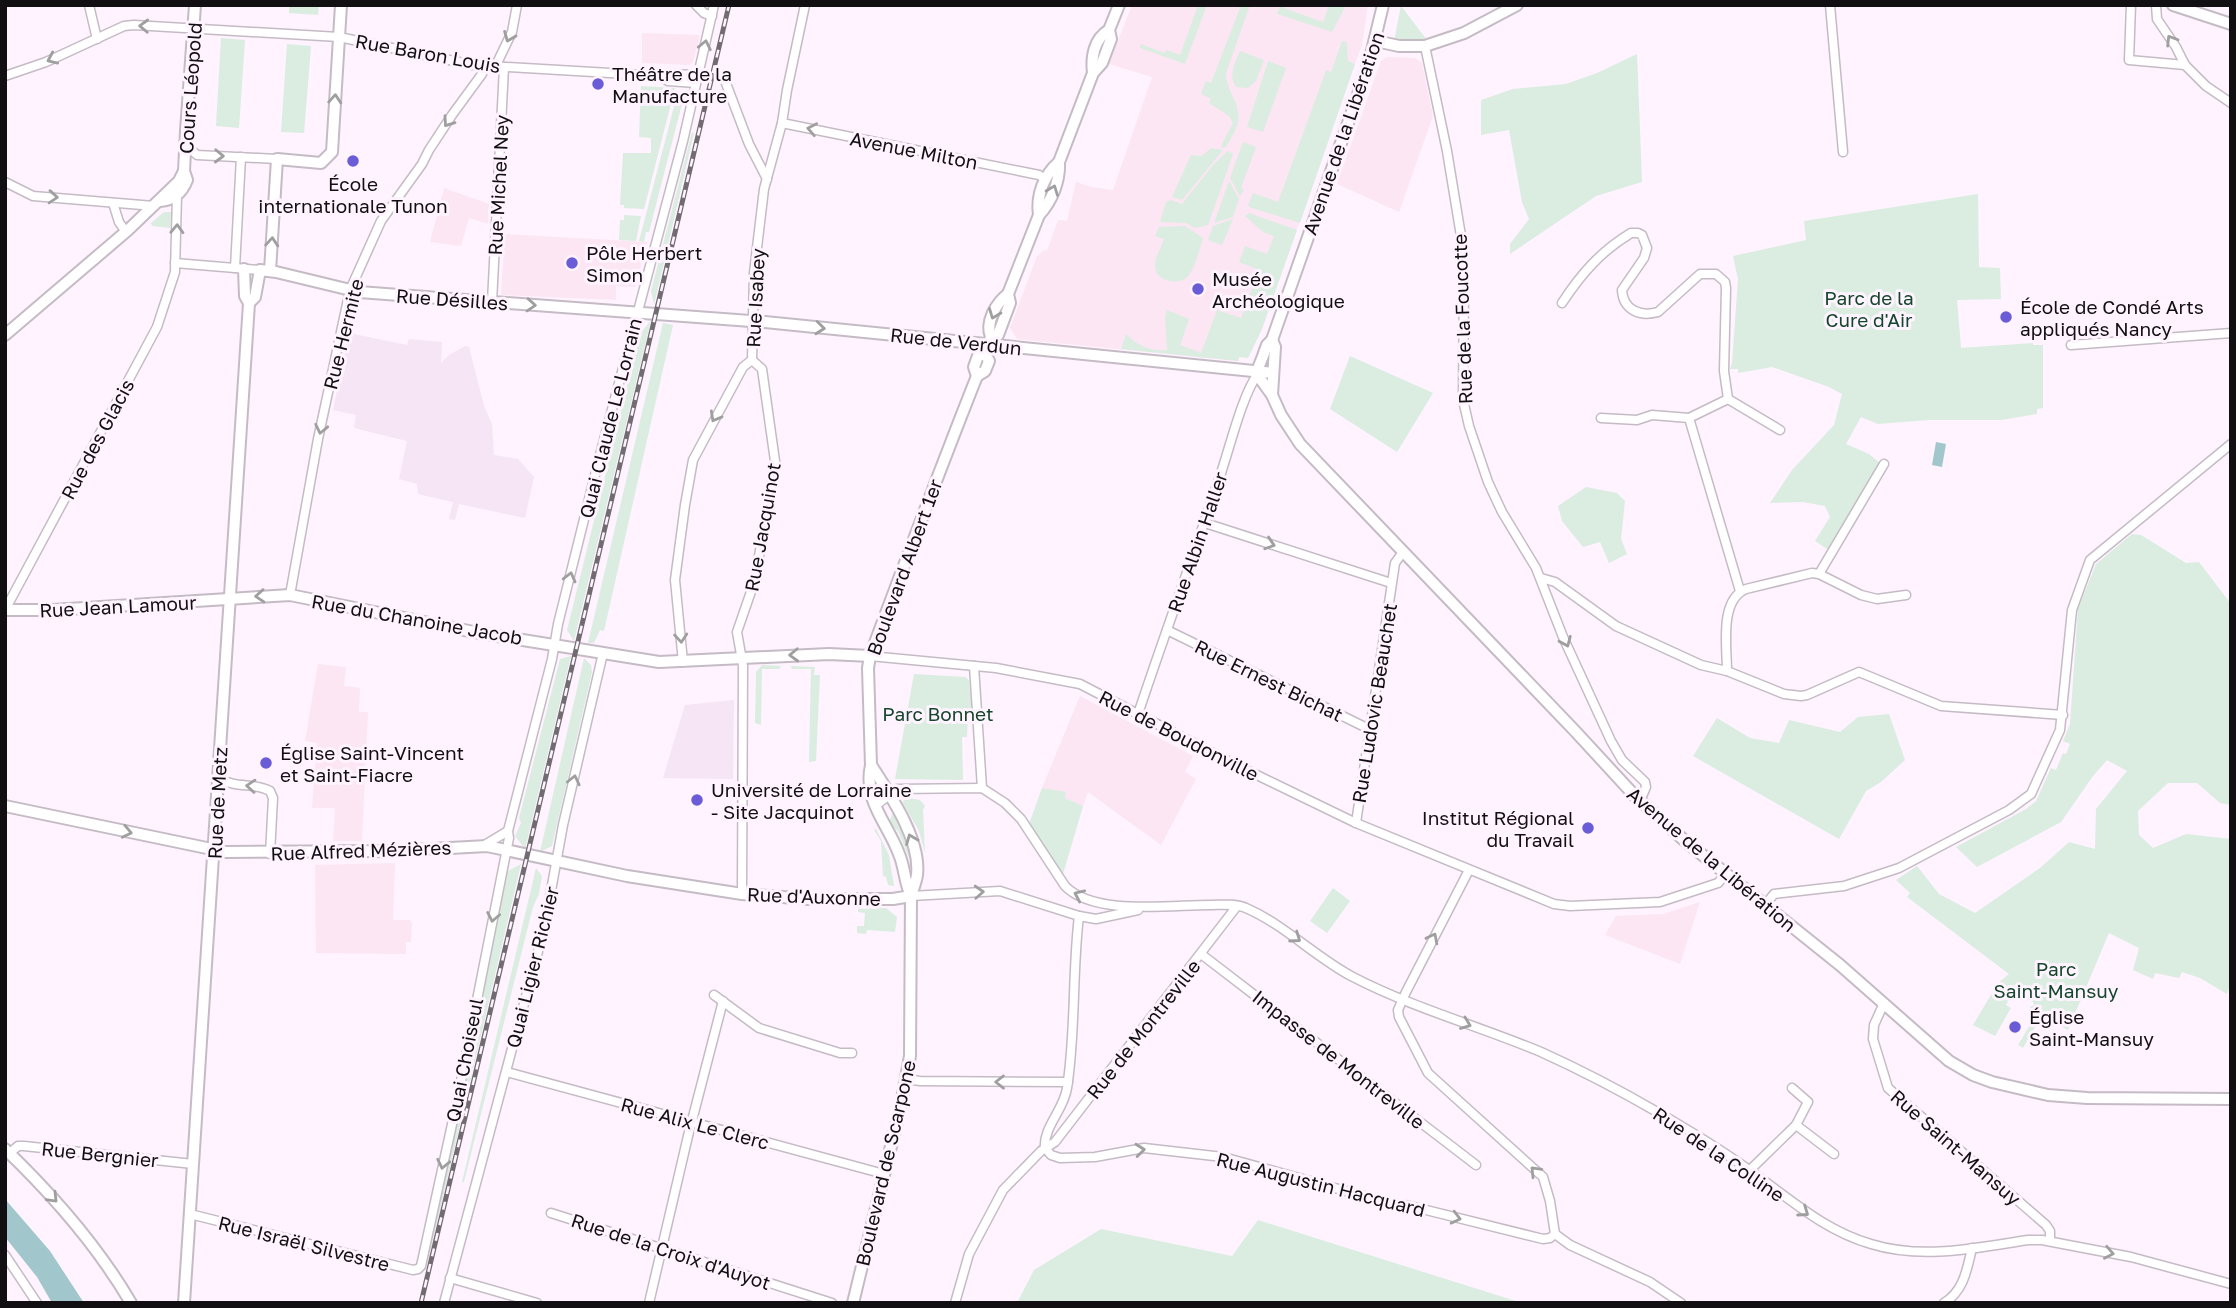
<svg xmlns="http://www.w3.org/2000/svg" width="2236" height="1308" font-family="'Golos Text',sans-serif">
  <rect width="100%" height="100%" fill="#fef3fe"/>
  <g fill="#f5e5f5">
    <polygon points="349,333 407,345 409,339 442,342 441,363 449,355 465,346 469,347 484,406 492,424 494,455 518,459 534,477 525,518 459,504 455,520 449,519 453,502 418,494 417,484 399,479 407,441 354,428 356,415 333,410"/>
    <polygon points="734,700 733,779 663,778 685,705"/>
  </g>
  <g fill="#fce6f3">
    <polygon points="1132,5 1368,5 1362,45 1355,64 1262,329 1248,358 1239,357 1238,361 1017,339 1010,328 1037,256 1044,250 1047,251 1058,220 1067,221 1076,182 1091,187 1113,190 1152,77 1109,64"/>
    <polygon points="642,33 700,35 693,62 690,65 642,63"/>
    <polygon points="1387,57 1415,58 1422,63 1433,116 1399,212 1337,184 1381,61"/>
    <polygon points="444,188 489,204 488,224 469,218 461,246 430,242"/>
    <polygon points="505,234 647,242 635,287 616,286 616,300 501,295"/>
    <polygon points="318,664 346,667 344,686 360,688 359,712 368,712 362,841 333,841 335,808 312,808 317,743 305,741"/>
    <polygon points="1080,696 1193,756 1185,772 1196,779 1161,845 1088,792 1083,806 1065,798 1066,793 1042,788"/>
    <polygon points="395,863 393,920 410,920 412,923 411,942 406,942 406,954 316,953 315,865"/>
    <polygon points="1700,902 1680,964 1605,935 1616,916 1663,914"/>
  </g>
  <g fill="#daede0">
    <polygon points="289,5 319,5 318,15 289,13"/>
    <polygon points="1198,5 1207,5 1185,64 1140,48 1141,44 1164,53 1167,50 1180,55"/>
    <path d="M1233,5H1250L1226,73C1226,81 1228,87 1232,95C1244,118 1238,126 1226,147L1222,148L1221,146L1233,123L1229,116L1209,103L1211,99L1201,94L1206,81L1211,83L1240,8Z"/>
    <polygon points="1281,5 1285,5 1284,8 1323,22 1329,5 1346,5 1332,32 1277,14"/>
    <polygon points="1401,6 1427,40 1394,41"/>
    <polygon points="221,38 245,40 239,128 216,126"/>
    <polygon points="1342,41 1347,42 1348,61 1355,64 1300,223 1249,207 1248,205 1253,193 1278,202 1325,73 1326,70 1331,72"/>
    <polygon points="287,44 311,46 304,133 281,132"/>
    <path d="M1240,51L1264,60L1256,81L1248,88L1236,87C1228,75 1235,63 1240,51Z"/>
    <polygon points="1637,54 1642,182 1596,196 1510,254 1510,244 1529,219 1522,202 1509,130 1481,135 1481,100 1513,89 1566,84 1597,73"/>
    <polygon points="1268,61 1286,68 1263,132 1247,127"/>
    <polygon points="641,86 675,88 644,209 624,208 624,205 620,205 623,153 651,153 651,138 639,137"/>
    <polygon points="677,95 684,96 649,232 646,232 644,242 639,241"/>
    <polygon points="692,132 694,133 654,305 651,291"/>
    <polygon points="1243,142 1256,147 1241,188 1244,190 1240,196 1230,178"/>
    <polygon points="1211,148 1223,150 1182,200 1172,197 1191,155 1202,156"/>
    <polygon points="1228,151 1233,154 1208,225 1195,228 1186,223 1160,222 1166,202 1171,200 1182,204 1213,165"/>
    <polygon points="1229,181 1239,199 1233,217 1214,223"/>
    <polygon points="1978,194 1979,267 2000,268 2001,299 1957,300 1961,348 2033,343 2033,345 2043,345 2043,408 2037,409 2037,414 2001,420 1929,420 1878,424 1861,417 1846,444 1869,454 1881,464 1830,551 1815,541 1830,517 1825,506 1803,502 1770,503 1792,470 1834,425 1842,394 1829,387 1772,367 1738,373 1738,369 1730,369 1732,363 1738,279 1733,256 1806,240 1804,221"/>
    <polygon points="164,212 171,212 170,228 152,226 151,223"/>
    <path d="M1249,213L1297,230L1262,329L1248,358L1239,357L1238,361L1121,349L1126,334C1137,345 1150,352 1167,350L1165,316L1167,310L1189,319L1180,345L1201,353L1217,310L1241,318L1259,270L1239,262L1245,246L1267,254L1274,236L1263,232L1245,216Z"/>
    <polygon points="624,215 641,216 636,241 619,240 620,220 624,220"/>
    <polygon points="1233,219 1222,245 1208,240 1213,226"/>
    <path d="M1185,226L1203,238C1199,250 1196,265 1189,275C1182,285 1160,283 1156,271C1152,262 1161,248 1164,239L1155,236L1159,227Z"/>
    <polygon points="651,320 574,641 567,630 640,334"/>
    <polygon points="663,323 673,325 604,631 600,630 594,643 588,643"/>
    <polygon points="1350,356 1433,393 1397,452 1330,409"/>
    <polygon points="1586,487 1617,493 1625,501 1621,539 1627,554 1609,563 1600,542 1583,547 1562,521 1558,506"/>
    <polygon points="2132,534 2141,535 2186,563 2199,562 2231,604 2231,805 2220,803 2197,783 2168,783 2138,811 2139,835 2153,848 2186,834 2231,839 2231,982 2227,994 2200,978 2182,972 2179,978 2155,973 2153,979 2133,970 2139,948 2109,933 2068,1030 2041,1016 2023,1048 2018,1045 2033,1020 2028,1017 2031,1011 2030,1007 2034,1005 2033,1002 2022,997 2020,999 2011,995 2006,1005 2011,1008 1995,1036 1973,1025 1998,983 2009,974 1907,897 1910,893 1896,880 1917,866 1939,894 1975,913 2040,868 2069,842 2095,849 2096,809 2127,771 2107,760 2093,776 2061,822 1977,867 1956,847 2026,809 2036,801 2051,768 2056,770 2063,753 2066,754 2070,744 2063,741 2070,724 2078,609 2096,564"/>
    <polygon points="571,656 525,849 515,836 521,823 519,818 560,659"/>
    <polygon points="584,658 591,665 592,672 552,846 540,852"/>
    <polygon points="762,665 781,666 779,669 762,669 761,725 755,723 756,672"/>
    <polygon points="791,666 815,667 814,675 820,675 816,761 809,762 811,669 792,669"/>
    <polygon points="914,674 966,677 969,681 972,713 968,713 967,737 962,737 963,780 895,779"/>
    <polygon points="1889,714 1905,760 1881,782 1866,791 1839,839 1693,756 1717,718 1750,738 1779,743 1789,720 1840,732 1858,717"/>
    <polygon points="1042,788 1066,792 1065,798 1083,806 1063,874 1029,824"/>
    <polygon points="904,797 920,800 925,806 923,810 925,853 919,831 903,803"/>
    <polygon points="893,812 909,844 912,865 898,831 889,823"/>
    <polygon points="876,829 889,855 894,886 888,885 886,877 883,876 881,841 874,830"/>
    <polygon points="521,864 427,1266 506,872"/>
    <polygon points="536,868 542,876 539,894 533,907 464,1182 462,1182"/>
    <polygon points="1333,888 1350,901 1327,933 1310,921"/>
    <polygon points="886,908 897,917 895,932 867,930 866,934 857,933 857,926 864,926 865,913 858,912 858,909"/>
    <polygon points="1258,1220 1522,1303 1017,1303 1034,1270 1101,1229 1232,1256"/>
  </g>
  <g fill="#a1c7cd">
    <polygon points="1936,442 1946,444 1942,467 1932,465"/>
    <polygon points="5,1199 50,1251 84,1303 52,1303 37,1277 5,1237"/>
  </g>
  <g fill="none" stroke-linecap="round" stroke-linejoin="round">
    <g stroke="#c5bbc5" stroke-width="11">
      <g id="street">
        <polyline points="89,5 97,39"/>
        <polyline points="696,5 704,13 712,16"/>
        <polyline points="1830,5 1843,152"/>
        <polyline points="2131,5 2129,60 2185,65"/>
        <polyline points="2156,5 2157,19 2176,47 2185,65 2206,86 2231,103"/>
        <polyline points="1425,46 1447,151 1462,242 1464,282 1463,400 1469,426 1488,482 1502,512 1536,568 1563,637 1611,741 1622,760 1645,782 1646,787 1640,801"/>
        <polyline points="498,67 498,61 512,32 517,5"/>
        <polyline points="5,76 46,62 124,26 134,25 339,37 473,65 661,76 669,74 699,75"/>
        <polyline points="661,76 668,81 696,83"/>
        <polyline points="724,78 749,144 767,179"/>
        <polyline points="782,123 1039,175 1045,179"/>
        <polyline points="185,144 197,155 277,159"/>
        <polyline points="5,182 33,196 154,206"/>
        <polyline points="113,203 119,222 126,232"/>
        <polyline points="175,263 260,270"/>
        <polyline points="235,268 241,157"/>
        <polyline points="492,302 504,67"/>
        <path d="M1562,303C1581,274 1601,251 1631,233H1638L1642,235L1647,248L1644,258L1622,290C1623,310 1640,317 1658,312L1700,274H1716L1725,282L1726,288L1724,371L1728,399L1780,430"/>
        <polyline points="2071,345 2231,333"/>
        <polyline points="752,360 754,273 764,189 782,123 787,90 805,5"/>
        <polyline points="1601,418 1637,420 1652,415 1689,418 1728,399"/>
        <polyline points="1689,418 1740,591"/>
        <polyline points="1205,523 1391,583"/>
        <polyline points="1819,574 1884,464"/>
        <polyline points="1541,578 1555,582 1616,626 1701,665 1727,671 1784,694 1801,696 1807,695 1859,672 1941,706 2063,715"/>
        <polyline points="290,595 318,439 350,290 381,221 422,164 429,150 452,115 482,74 484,66"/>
        <polyline points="5,610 157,327 175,272 177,195"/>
        <polyline points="1167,630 1371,730"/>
        <polyline points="870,656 996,668 1080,684 1230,762 1356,823 1554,904 1570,906 1660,902 1718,883 1726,874"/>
        <polyline points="683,662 675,580 685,505 693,460 743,367 752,360"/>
        <polyline points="974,666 982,788"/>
        <path d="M1727,671C1727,647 1719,600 1746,589L1812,573L1819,574L1861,595L1877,599L1906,595"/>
        <path d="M1138,714C1164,636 1192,560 1218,482C1229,452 1241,396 1259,372"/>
        <path d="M218,778C237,789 254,782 270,791L273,798L270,854"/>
        <path d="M875,806L897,789L982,788L1005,803L1021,819L1065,886C1094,916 1170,905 1209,905C1221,905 1235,903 1246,908C1285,925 1315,957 1353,977C1413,1008 1479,1026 1541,1052C1581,1070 1621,1091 1659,1113C1690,1131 1720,1149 1749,1170C1789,1198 1823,1230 1871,1244C1923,1260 1975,1248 2028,1240H2042L2131,1257L2231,1284"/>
        <polyline points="1356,823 1395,563 1403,552"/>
        <polyline points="483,846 508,831"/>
        <polyline points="1469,870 1406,992 1398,1010 1399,1017 1428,1073 1543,1177 1550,1201 1555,1234 1570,1245 1650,1282 1681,1303"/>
        <polyline points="742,894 743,666 737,632 755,580 775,461 762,369 752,360"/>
        <polyline points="911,896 1000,891 1079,916 1096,919 1138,910"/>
        <polyline points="1765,905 1774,894 1844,886 1899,868 2009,810 2031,794 2060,730 2072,610 2090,560 2231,444"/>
        <polyline points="1201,954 1476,1165"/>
        <polyline points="714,995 759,1028 840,1053 852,1053"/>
        <polyline points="1884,1003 1874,1025 1873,1039 1888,1088 2046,1225 2050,1231 2050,1241"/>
        <polyline points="507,1072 884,1174"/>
        <polyline points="906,1079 920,1081 1068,1082"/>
        <polyline points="1796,1125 1834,1154"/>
        <polyline points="1045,1148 1051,1155 1060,1158 1095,1157 1144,1148 1223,1157 1389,1203 1410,1206 1543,1239 1550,1238 1555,1234"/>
        <path d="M1045,1148C1043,1127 1064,1110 1067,1088C1076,1031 1072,973 1079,916"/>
        <polyline points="10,1153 18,1146 24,1146 193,1164"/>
        <polyline points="1750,1170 1796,1125 1808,1102 1792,1088"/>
        <polyline points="551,1213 832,1303"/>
        <polyline points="190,1214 413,1270 418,1269 421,1266 456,1106 509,838 508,831 552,659 558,624 600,455 683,141 714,5"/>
        <polyline points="5,1255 37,1303"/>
        <polyline points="450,1278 537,1303"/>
        <polyline points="444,1303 544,929 563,825 603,653"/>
        <polyline points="649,1303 688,1136 723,1001"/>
        <polyline points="955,1303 969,1254 1003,1190 1041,1151 1055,1142 1237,906"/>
        <path d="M1944,1303C1964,1291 1967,1269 1972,1248"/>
      </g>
    </g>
    <g stroke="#c5bbc5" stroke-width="14">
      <g id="secondary">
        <polyline points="1383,5 1369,63 1272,340 1267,345 1263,356 1259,366 1259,377 1272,395 1281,415 1300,444 1575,731 1634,795 1685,841 1840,965 1949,1061 1973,1075 1992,1082 2048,1095 2087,1098 2231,1099"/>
        <polyline points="2173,5 2231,24"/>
        <polyline points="1376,41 1399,46 1425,46 1464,33 1517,5"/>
        <path d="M1093,73C1091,57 1094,39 1109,30"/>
        <path d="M160,201C174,200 182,193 187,180L184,171L186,131L195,5"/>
        <path d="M1039,215C1036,195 1044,175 1059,162"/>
        <polyline points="270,271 277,159 321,163 332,152 341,5"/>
        <polyline points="249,303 255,297 260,270 276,272 359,292 765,322 1273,373"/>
        <polyline points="5,335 128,230 179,181 184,171"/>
        <path d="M991,337L998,335L1010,303L1008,294L1039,215C1052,201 1060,181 1059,162L1093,73L1102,63L1111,39L1109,30L1119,5"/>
        <polyline points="1272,340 1275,347 1272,395"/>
        <path d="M977,376L974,367L978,356L985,354L991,337C985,322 996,303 1008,294"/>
        <polyline points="5,610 52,610 290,595 479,633 659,662 829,654 870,656"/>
        <polyline points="5,806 226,852 394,851 487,846 627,876 742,894 809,899 893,899 911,896"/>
        <path d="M911,896C904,881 905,868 899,854C887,822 863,801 871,765L868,668L870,656C905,563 940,469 977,376L985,371L989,361L985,354"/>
        <path d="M5,1149C53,1195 97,1245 131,1303"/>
        <polyline points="184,1303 249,303 245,296 244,269"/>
        <path d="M853,1303L901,1105L910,1056L911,896C913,889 916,882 917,875C921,839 890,795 871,765"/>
      </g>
    </g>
    <use href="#street" stroke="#fff" stroke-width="8"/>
    <use href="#secondary" stroke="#fff" stroke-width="10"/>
    <g stroke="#726c72" stroke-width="5">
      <polyline id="rail" points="421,1303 729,5"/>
    </g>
    <use href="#rail" stroke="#fef3fe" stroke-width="2.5" stroke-dasharray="8" stroke-linecap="butt"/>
  </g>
  <defs><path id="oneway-chevron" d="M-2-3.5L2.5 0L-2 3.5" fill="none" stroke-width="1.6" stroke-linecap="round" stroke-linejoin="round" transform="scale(1.75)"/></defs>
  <g stroke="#a09fa0">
    <use href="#oneway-chevron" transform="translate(144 26) rotate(-178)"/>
    <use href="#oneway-chevron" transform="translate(509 37) rotate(112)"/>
    <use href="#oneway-chevron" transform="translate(2171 40) rotate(-122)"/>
    <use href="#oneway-chevron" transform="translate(705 45) rotate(-78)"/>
    <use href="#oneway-chevron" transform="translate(52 59) rotate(156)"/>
    <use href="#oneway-chevron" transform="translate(335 99) rotate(-86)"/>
    <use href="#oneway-chevron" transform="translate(448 122) rotate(125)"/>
    <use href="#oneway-chevron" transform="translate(812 129) rotate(-169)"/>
    <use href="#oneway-chevron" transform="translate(219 156) rotate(2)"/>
    <use href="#oneway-chevron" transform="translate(1053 190) rotate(-69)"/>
    <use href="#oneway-chevron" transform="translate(53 197) rotate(4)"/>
    <use href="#oneway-chevron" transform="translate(177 229) rotate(-88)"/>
    <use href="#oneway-chevron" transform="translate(272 242) rotate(-86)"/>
    <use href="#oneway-chevron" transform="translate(531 305) rotate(4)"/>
    <use href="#oneway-chevron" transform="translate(994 314) rotate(111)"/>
    <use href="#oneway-chevron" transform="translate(820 328) rotate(6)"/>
    <use href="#oneway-chevron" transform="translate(715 417) rotate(119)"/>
    <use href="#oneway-chevron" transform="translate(321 429) rotate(102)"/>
    <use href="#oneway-chevron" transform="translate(1270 544) rotate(18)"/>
    <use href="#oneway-chevron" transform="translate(570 577) rotate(-76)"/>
    <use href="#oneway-chevron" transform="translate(260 596) rotate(176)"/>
    <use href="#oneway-chevron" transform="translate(681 638) rotate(85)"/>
    <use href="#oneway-chevron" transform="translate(1566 642) rotate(67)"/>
    <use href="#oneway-chevron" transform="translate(794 655) rotate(178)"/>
    <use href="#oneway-chevron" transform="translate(574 780) rotate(-77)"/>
    <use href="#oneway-chevron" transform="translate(251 786) rotate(-176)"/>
    <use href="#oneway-chevron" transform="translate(127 832) rotate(12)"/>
    <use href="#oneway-chevron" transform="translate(911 839) rotate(-112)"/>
    <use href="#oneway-chevron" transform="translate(979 892) rotate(-3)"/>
    <use href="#oneway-chevron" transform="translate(1079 895) rotate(-156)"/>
    <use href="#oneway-chevron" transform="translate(493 917) rotate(101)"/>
    <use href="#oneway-chevron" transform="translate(1296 938) rotate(35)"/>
    <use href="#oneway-chevron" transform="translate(1433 938) rotate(-63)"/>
    <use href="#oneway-chevron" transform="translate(1466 1024) rotate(21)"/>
    <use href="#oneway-chevron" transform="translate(1000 1082) rotate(-180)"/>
    <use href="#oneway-chevron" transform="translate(1140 1150) rotate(-6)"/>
    <use href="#oneway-chevron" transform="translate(443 1164) rotate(102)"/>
    <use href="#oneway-chevron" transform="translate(1535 1171) rotate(-134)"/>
    <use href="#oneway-chevron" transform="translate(53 1198) rotate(46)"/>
    <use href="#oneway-chevron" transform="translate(1804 1212) rotate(35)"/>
    <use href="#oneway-chevron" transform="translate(1456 1218) rotate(14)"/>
    <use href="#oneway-chevron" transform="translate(2109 1253) rotate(11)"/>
  </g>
  <g fill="#6a5cd6" stroke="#fef3fe" stroke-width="2.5">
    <circle cx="598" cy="84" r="7"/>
    <circle cx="353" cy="161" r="7"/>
    <circle cx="572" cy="263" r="7"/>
    <circle cx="1198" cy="289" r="7"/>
    <circle cx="2006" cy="317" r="7"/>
    <circle cx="266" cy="763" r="7"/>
    <circle cx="697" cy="800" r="7"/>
    <circle cx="1588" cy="828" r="7"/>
    <circle cx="2015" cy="1027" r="7"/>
  </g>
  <g text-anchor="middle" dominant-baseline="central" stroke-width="6" stroke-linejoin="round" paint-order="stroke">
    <g font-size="19" fill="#120f12" stroke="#fef3fe">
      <text transform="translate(428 53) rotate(10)">Rue Baron Louis</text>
      <text transform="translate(190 88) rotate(-86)">Cours Léopold</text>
      <text transform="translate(1343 133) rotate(-71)">Avenue de la Libération</text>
      <text transform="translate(914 150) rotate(11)">Avenue Milton</text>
      <text transform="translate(498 185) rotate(-87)">Rue Michel Ney</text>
      <text transform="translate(755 298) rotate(-87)">Rue Isabey</text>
      <text transform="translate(452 299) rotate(4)">Rue Désilles</text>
      <text transform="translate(1462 319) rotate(-92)">Rue de la Foucotte</text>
      <text transform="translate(343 334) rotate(-76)">Rue Hermite</text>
      <text transform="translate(956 341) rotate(6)">Rue de Verdun</text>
      <text transform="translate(610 418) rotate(-76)">Quai Claude Le Lorrain</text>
      <text transform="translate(97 439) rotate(-62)">Rue des Glacis</text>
      <text transform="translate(762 527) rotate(-80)">Rue Jacquinot</text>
      <text transform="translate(1197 542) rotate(-71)">Rue Albin Haller</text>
      <text transform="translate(904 567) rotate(-70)">Boulevard Albert 1er</text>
      <text transform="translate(118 606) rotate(-3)">Rue Jean Lamour</text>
      <text transform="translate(417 619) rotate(10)">Rue du Chanoine Jacob</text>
      <text transform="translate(1269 680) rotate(26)">Rue Ernest Bichat</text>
      <text transform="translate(1374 703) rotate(-81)">Rue Ludovic Beauchet</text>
      <text transform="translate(1179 735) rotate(27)">Rue de Boudonville</text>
      <text transform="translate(217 803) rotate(-87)">Rue de Metz</text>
      <text transform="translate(361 850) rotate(-2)">Rue Alfred Mézières</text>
      <text transform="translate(1712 859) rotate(40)">Avenue de la Libération</text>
      <text transform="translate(814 896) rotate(2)">Rue d'Auxonne</text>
      <text transform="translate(532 967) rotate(-76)">Quai Ligier Richier</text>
      <text transform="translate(1143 1029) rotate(-52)">Rue de Montreville</text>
      <text transform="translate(1339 1059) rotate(38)">Impasse de Montreville</text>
      <text transform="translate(464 1060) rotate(-79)">Quai Choiseul</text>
      <text transform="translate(695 1123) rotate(15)">Rue Alix Le Clerc</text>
      <text transform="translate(1956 1147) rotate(41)">Rue Saint-Mansuy</text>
      <text transform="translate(100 1154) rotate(6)">Rue Bergnier</text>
      <text transform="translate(1719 1154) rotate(34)">Rue de la Colline</text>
      <text transform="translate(885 1163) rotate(-77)">Boulevard de Scarpone</text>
      <text transform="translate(1321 1184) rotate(14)">Rue Augustin Hacquard</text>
      <text transform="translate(304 1243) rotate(14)">Rue Israël Silvestre</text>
      <text transform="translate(671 1251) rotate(18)">Rue de la Croix d'Auyot</text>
    </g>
    <g font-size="19" fill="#120f12" stroke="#fef3fe" text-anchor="start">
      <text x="612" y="73">Théâtre de la<tspan x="612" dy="22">Manufacture</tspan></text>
      <text x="353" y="183" text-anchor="middle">École<tspan x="353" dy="22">internationale Tunon</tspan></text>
      <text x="586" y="252">Pôle Herbert<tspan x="586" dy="22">Simon</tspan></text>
      <text x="1212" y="278">Musée<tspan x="1212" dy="22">Archéologique</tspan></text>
      <text x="2020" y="306">École de Condé Arts<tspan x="2020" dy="22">appliqués Nancy</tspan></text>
      <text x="280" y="752">Église Saint-Vincent<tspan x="280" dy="22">et Saint-Fiacre</tspan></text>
      <text x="711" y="789">Université de Lorraine<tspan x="711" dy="22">- Site Jacquinot</tspan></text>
      <text x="1574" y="817" text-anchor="end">Institut Régional<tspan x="1574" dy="22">du Travail</tspan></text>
      <text x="2029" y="1016">Église<tspan x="2029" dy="22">Saint-Mansuy</tspan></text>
    </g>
    <g font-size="19" fill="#14462b" stroke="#fef3fe">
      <text x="1869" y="297">Parc de la<tspan x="1869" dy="22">Cure d'Air</tspan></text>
      <text x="938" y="713">Parc Bonnet</text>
      <text x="2056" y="968">Parc<tspan x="2056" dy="22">Saint-Mansuy</tspan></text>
    </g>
  </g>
  <rect width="2236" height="1308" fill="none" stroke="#120f12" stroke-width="14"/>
</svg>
